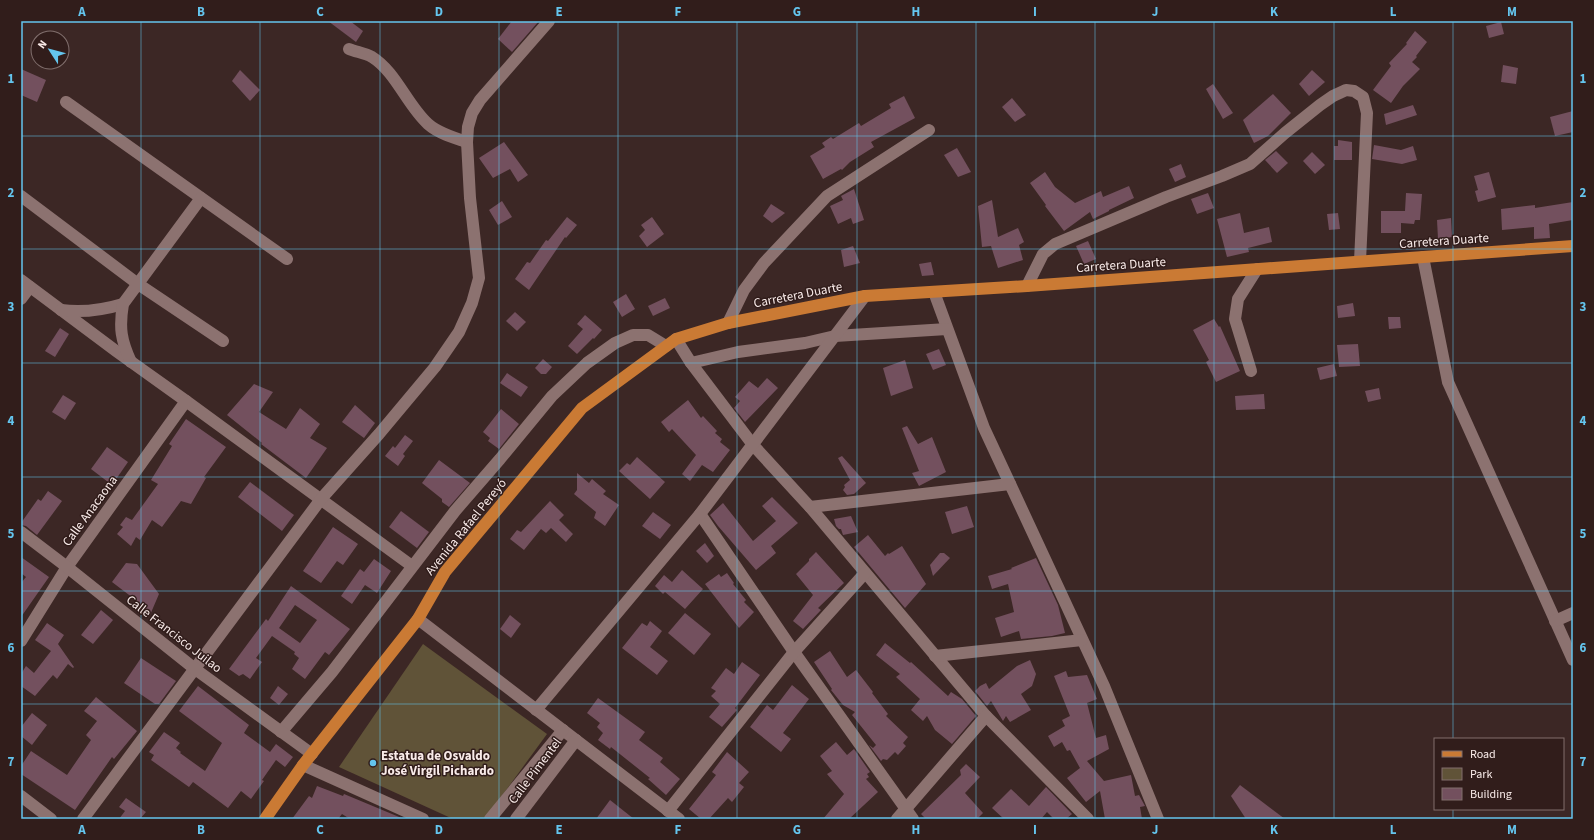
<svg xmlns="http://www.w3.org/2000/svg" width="1594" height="840" font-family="'Source Sans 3',sans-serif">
  <rect width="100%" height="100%" fill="#3c2725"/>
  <polygon fill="#605338" points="423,644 547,734 485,819 453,819 339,767"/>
  <g fill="#73505e" fill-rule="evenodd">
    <polygon points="328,21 350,21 363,31 356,42"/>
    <polygon points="512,21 539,21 512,52 498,39"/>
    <polygon points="1501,22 1504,34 1489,38 1486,26"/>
    <polygon points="1415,31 1427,42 1416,56 1417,57 1412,62 1420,69 1403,86 1391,103 1373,90 1391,66 1389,63 1407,44 1406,43"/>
    <polygon points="1503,65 1518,68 1516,84 1501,82"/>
    <polygon points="21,69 46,80 37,102 21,95"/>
    <polygon points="240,70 260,90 250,101 232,81"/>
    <polygon points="1312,70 1325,82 1309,96 1299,84"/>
    <polygon points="1213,84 1233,113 1223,119 1206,89"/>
    <polygon points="1273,94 1291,113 1268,136 1254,143 1243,120"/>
    <polygon points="904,96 915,118 871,142 874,147 850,162 842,170 841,169 823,179 810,156 825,147 822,143 831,137 833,139 859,123 861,126 891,108 889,104"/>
    <polygon points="1012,98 1026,115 1015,122 1002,107"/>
    <polygon points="1413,105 1417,115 1386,125 1384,114"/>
    <polygon points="1573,111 1573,132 1555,136 1550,117"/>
    <polygon points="1338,140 1352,142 1352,160 1334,160 1334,146 1338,146"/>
    <polygon points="504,142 528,175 518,182 510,169 493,178 479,158"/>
    <polygon points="1374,145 1401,150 1413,146 1417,160 1402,164 1372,159"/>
    <polygon points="957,148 971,172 958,177 944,155"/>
    <polygon points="1276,151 1288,163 1277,173 1265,160"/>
    <polygon points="1312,152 1325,165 1315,174 1303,161"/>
    <polygon points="1181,164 1186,177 1175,182 1169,169"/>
    <polygon points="1045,172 1055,187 1075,203 1101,191 1103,197 1129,186 1134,198 1109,210 1109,211 1093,219 1090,212 1064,231 1045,206 1046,205 1030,183"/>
    <polygon points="1489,172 1496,197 1478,202 1475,191 1478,190 1474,176"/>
    <polygon points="854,189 864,220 853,224 851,218 838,224 830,206 843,200 841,196"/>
    <polygon points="1208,193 1214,208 1197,214 1191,199"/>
    <polygon points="1406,193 1422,194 1420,220 1415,220 1414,224 1401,223 1401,233 1381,233 1381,211 1405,211"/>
    <polygon points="992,200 998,237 1018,228 1024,242 1019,245 1023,260 998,268 991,246 982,247 978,206"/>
    <polygon points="502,201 512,217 498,225 489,210"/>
    <polygon points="1573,202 1573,220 1549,224 1550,238 1534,239 1534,227 1502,230 1501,209 1535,205 1535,208"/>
    <polygon points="771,204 785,213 772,223 763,216"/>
    <polygon points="1240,213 1244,233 1269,227 1272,242 1248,248 1249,252 1227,257 1217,219"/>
    <polygon points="1338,213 1340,229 1329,230 1327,214"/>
    <polygon points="567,217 577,225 566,238 565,237 529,290 515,279 527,262 530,263 546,240 548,241"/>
    <polygon points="652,217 664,234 647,247 639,236 645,230 641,225"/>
    <polygon points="1451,218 1452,237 1438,239 1437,220"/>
    <polygon points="1088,241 1096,259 1084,264 1076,246"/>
    <polygon points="853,246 860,263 844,267 841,250"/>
    <polygon points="931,262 934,275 922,276 919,264"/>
    <polygon points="626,294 635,309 622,317 613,302"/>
    <polygon points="665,298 670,308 653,316 648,306"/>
    <polygon points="1353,303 1355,316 1338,318 1337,306"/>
    <polygon points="515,312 526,322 517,331 506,321"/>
    <polygon points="585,315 602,330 594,339 593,338 577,354 568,346 583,329 577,324"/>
    <polygon points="1388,317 1400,317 1401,328 1389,329"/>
    <polygon points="1214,319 1219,327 1220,326 1240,371 1216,382 1206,362 1209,360 1193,330"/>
    <polygon points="60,328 69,334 55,357 45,351"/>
    <polygon points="1358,344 1360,366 1339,367 1337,345"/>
    <polygon points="939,349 946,365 933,370 926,354"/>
    <polygon points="543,359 552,367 546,374 541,374 535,368"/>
    <polygon points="905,360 913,388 891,396 883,368"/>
    <polygon points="1334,364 1337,376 1320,380 1317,368"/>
    <polygon points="507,373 528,387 521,397 500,383"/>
    <polygon points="767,378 778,388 745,422 734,408 740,401 735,397 749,381 758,388"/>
    <polygon points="254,384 273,392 259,412 286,429 300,408 320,424 310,438 327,448 306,478 261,444 262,443 227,415"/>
    <polygon points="1379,388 1381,399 1368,402 1365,391"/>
    <polygon points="1264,394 1265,409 1236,410 1235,396"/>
    <polygon points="63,395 76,403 65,420 52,412"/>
    <polygon points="688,400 701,418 703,416 717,431 715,433 722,439 720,442 730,450 713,472 702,465 690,481 682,474 696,455 672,429 669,432 661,422"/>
    <polygon points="355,405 375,423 364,438 342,422"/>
    <polygon points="501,409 519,424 499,449 488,441 490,438 483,432"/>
    <polygon points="186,419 226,447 204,477 206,478 191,504 181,501 162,527 152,520 140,540 136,537 131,546 117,534 123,527 120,525 126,517 132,520 158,484 151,480 172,446 169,444"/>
    <polygon points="907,426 918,444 932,437 946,472 919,486 912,473 919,471 902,428"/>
    <polygon points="405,435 413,441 403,454 405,456 398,466 385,456 393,446 395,448"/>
    <polygon points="107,447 128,462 112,485 91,469"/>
    <polygon points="842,456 866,483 854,494 847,495 843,490 845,487 844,485 850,480 838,458"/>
    <polygon points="637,457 665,482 650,499 619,471 627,463 630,465"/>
    <polygon points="439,460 470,483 449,507 442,502 442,499 422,483"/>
    <polygon points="577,473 589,483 592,479 606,491 603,494 619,505 605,526 594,518 596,512 574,494 577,490"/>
    <polygon points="250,482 294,515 282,531 238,497"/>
    <polygon points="48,491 62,501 37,535 26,526 21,525 21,523 38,499 41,501"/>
    <polygon points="772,497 798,523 771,546 776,553 756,570 718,526 710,515 723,503 753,541 776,521 762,506"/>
    <polygon points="550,501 564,515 559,520 573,534 566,542 551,528 546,533 541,529 524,550 510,539 517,530 521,532"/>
    <polygon points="967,506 974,527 952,534 945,512"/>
    <polygon points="401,511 429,532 417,548 389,527"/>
    <polygon points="653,512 671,525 660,539 642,526"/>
    <polygon points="851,516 858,532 843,535 841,529 839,529 836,526 834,519"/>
    <polygon points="333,527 358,544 343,565 337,561 321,583 303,571"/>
    <polygon points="868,535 885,556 888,553 889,554 902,546 926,584 905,608 854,547"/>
    <polygon points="705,543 714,556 707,563 696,551"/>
    <polygon points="816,552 844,583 818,608 821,610 803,629 793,621 813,595 796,574 809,561 809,559"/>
    <polygon points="940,553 944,553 950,558 933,576 930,565"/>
    <polygon points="21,557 49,577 21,617 21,583 26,577 21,573"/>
    <polygon points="1036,558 1058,605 1065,633 1052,636 1021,639 1019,631 1001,637 995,618 1014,612 1008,584 992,589 988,576 1012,569 1011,568"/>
    <polygon points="374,559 391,571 377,593 365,585 352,604 341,596 360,569 364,572"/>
    <polygon points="126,563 137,564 159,594 150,615 135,604 137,601 112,582"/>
    <polygon points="682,570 703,589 685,609 665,592 663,594 655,586 664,575 672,582"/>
    <polygon points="727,573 734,583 733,584 746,600 744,602 754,612 739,628 705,584 719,574 721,577"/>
    <path d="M291,586L350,629L329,655L325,652L305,679L292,669L299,658L294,654L295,652L272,636L256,658L262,662L250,679L243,674L239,676L229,669L266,619L268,621ZM295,605L317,620L300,643L279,628Z"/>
    <polygon points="101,610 113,620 93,644 81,635"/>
    <polygon points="685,613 711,634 694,655 668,633"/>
    <polygon points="510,615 521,624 511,638 500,629"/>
    <polygon points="650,621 662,631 650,647 668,661 657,675 622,648 642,623 647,626"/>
    <polygon points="47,623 64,635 58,644 74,667 73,668 68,664 57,679 53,675 35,696 21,686 21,674 26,666 34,673 51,651 35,640"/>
    <polygon points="885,643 910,663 911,662 948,696 951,692 962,699 976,716 952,744 935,730 927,716 923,721 911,710 920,699 896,677 900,674 876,655"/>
    <polygon points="830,651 847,677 856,670 873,692 872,693 888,714 886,716 908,737 903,743 906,746 898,755 895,752 887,760 883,759 881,761 869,745 873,748 876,745 852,715 855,712 843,705 831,690 832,689 814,662"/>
    <polygon points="141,658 176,681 159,704 155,704 124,683"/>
    <polygon points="1030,660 1036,674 1032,686 1021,694 1031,710 1010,722 1006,716 1003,721 991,701 987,706 975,691 980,686 986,683 989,689 1017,666"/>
    <polygon points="742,662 760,675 735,708 737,710 722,727 709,717 720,704 711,696 716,691 711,688 726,668 734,674"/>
    <polygon points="1066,671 1068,677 1087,675 1097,699 1087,703 1096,738 1106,735 1109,749 1087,761 1104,781 1131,775 1135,796 1139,795 1145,806 1140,807 1142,819 1105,819 1100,791 1086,802 1067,778 1080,768 1070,750 1067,751 1062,742 1054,747 1048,736 1065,726 1062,720 1070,716 1054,676"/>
    <polygon points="792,685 809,699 783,733 791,739 781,752 750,727 767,705 773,710"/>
    <polygon points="198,686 249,725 244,733 270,752 276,744 293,757 285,767 276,760 262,780 264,781 251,799 241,791 228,808 193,782 189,787 151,760 154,755 149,752 164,732 180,743 176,748 181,752 180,753 205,771 222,743 179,711"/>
    <polygon points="278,686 288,694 279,705 270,698"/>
    <polygon points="96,697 137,731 114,759 112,757 75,810 21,774 21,766 31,751 67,775 91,740 86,735 97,721 84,711"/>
    <polygon points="598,698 645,732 639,740 663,758 660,762 680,779 666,795 648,779 650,778 611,747 610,749 598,740 603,733 597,727 600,723 587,713"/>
    <polygon points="32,713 47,725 32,745 21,736 21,727"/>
    <polygon points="836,742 847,755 854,749 870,772 867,774 869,777 866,779 878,792 849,819 823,819 844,794 827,774 832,771 820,756"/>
    <polygon points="727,752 749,772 739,783 744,787 732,802 728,798 709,819 701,819 689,809 716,775 712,772"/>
    <polygon points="966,764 980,777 965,793 983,813 977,819 926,819 921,814 961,775 960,770"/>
    <polygon points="1240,785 1285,819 1246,819 1231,796"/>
    <polygon points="317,786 343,796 344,794 404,819 350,819 342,814 338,819 292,819 309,796 312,798"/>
    <polygon points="1046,787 1072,814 1066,819 1054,819 1047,812 1041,819 1004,819 992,808 1011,789 1029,806"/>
    <polygon points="126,798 146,812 140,819 119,819 125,811 119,807"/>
    <polygon points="610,800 634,819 596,819"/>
  </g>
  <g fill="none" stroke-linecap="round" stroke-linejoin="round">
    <g stroke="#8c7270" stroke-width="12">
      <path d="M349,49C356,52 365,53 372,57C396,72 407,105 428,124C438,133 454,138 467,142"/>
      <polyline points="66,102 287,259"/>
      <polyline points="21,196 138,284 223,341"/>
      <polyline points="1423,257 1448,382 1573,660"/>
      <polyline points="21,280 116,351 186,401 412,566"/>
      <polyline points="1027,286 1043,254 1055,244 1166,197 1222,176 1250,164 1285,133 1320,105 1333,96 1346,90 1354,91 1363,97 1367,113 1360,261"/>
      <polyline points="934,292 984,428 1104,686 1158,819"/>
      <polyline points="21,299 30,287"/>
      <path d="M61,310C83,313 103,310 123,304"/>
      <polyline points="728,323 744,290 764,263 827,196 929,130"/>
      <polyline points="676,339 691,363 753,445 810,507 986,716 1088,819"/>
      <path d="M131,362C121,340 119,328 123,304L201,198"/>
      <polyline points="691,363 738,352 805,343 835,336 947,329"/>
      <polyline points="1251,371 1235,319 1238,299 1257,269"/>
      <polyline points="810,507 1010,484"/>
      <polyline points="700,514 794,652 913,819"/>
      <polyline points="418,619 679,819"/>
      <polyline points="1555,621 1573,613"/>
      <polyline points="21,641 67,567 186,401"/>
      <polyline points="935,656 1082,640"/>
      <polyline points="536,710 700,514 865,296"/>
      <polyline points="281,732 332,672 455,511 500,459 552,396 587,363 615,343 633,335 648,335 666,346"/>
      <polyline points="303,765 423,819"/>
      <polyline points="21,796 51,819"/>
      <polyline points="668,811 794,652 865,573"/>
      <polyline points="83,819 321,499 379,434 435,367 459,332 472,303 479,278 470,198 467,142 468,127 472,113 480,100 549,21"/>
      <polyline points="490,819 563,730"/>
      <polyline points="516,819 576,740"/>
      <polyline points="897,819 986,716"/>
    </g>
    <polyline stroke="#8c7270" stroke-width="12" points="21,532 67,567 195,669 312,754"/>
    <polyline stroke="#ca7a34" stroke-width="12" points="265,819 303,765 418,619 445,572 582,408 676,339 728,323 865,296 1027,286 1573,246"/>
  </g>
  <path fill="none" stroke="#64c5ee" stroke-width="1" stroke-opacity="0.55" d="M141,21V819M260,21V819M380,21V819M499,21V819M618,21V819M737,21V819M857,21V819M976,21V819M1095,21V819M1214,21V819M1334,21V819M1453,21V739M21,136H1573M21,249H1573M21,363H1573M21,477H1573M21,591H1573M21,704H1573M1453,809V819"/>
  <circle fill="#64c5ee" stroke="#311d1b" stroke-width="1.5" cx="373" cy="763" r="4"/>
  <g text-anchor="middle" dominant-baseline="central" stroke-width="3" stroke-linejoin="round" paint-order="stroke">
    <g font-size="13" fill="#f9ebe9" stroke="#311d1b">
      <text transform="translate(1444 241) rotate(-4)">Carretera Duarte</text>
      <text transform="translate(1121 265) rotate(-4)">Carretera Duarte</text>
      <text transform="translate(798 295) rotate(-11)">Carretera Duarte</text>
      <text transform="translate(90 511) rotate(-54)">Calle Anacaona</text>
      <text transform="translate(466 527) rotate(-51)">Avenida Rafael Pereyó</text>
      <text transform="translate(174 634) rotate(38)">Calle Francisco Juilao</text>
      <text transform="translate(535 771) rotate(-53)">Calle Pimentel</text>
    </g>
    <g font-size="13" font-weight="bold" fill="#f9ebe9" stroke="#311d1b" text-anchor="start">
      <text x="381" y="756">Estatua de Osvaldo<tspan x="381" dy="15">José Virgil Pichardo</tspan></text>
    </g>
  </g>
  <rect width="1594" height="840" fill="none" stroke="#311d1b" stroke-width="44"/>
  <rect x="1434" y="738" width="130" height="72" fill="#311d1b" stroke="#816f6d"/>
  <rect x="1442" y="751" width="20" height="6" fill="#ca7a34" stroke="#816f6d"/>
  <text x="1470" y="758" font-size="12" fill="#f9ebe9">Road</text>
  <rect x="1442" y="768" width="20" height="12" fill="#605338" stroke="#816f6d"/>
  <text x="1470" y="778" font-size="12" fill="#f9ebe9">Park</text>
  <rect x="1442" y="788" width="20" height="12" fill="#73505e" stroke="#816f6d"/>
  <text x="1470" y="798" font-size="12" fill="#f9ebe9">Building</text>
  <g transform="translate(50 50) rotate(306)"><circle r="19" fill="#311d1b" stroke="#816f6d"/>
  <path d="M0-3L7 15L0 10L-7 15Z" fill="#64c5ee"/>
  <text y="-6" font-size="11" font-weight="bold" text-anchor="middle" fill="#f9ebe9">N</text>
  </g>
  <rect x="22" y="22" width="1550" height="796" fill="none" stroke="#64c5ee" stroke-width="1.5"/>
  <g font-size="13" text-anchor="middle" font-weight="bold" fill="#64c5ee">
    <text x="82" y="16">A</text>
    <text x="201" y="16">B</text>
    <text x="320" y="16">C</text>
    <text x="439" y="16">D</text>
    <text x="559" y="16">E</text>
    <text x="678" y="16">F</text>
    <text x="797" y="16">G</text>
    <text x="916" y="16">H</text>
    <text x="1035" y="16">I</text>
    <text x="1155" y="16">J</text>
    <text x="1274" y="16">K</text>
    <text x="1393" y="16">L</text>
    <text x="1512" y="16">M</text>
    <text x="11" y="83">1</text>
    <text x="1583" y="83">1</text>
    <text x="11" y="197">2</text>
    <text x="1583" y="197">2</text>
    <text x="11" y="311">3</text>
    <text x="1583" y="311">3</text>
    <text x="11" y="425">4</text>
    <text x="1583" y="425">4</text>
    <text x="11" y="538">5</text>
    <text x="1583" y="538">5</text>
    <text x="11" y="652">6</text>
    <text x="1583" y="652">6</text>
    <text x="11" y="766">7</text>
    <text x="1583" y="766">7</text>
    <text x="82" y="834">A</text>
    <text x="201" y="834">B</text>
    <text x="320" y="834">C</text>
    <text x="439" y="834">D</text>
    <text x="559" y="834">E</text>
    <text x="678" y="834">F</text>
    <text x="797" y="834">G</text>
    <text x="916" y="834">H</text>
    <text x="1035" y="834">I</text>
    <text x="1155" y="834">J</text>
    <text x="1274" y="834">K</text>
    <text x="1393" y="834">L</text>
    <text x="1512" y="834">M</text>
  </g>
</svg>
